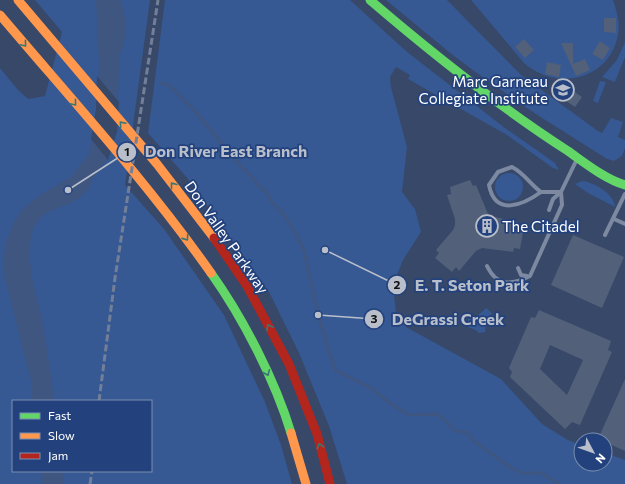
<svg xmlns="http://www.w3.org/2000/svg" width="625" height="484" font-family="Commissioner,sans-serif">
  <rect width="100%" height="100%" fill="#374869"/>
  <g fill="#365893" fill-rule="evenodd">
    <path d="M35,0H150L125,185L164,229L224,315L265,402L281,445L292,484H0V68L18,90L28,99L45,96L62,32ZM13,401H151V471H13Z"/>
    <polygon points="165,0 350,0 406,51 505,128 555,163 559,170 553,168 507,135 408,79 410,75 396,67 390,77 391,87 407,147 402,192 415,209 421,232 403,260 393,285 396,313 406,327 501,379 542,424 568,440 581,445 581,464 605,464 605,453 625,460 625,484 347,484 329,426 299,353 269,292 188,179 148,133"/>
    <polygon points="386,0 447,0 521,75 598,131 602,133 611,118 623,122 618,137 625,140 625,148 622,156 614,161 607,159 528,109 474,71 449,52"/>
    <path d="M471,0H613C617,12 621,26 617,39C606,82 554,90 524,63Z"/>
    <polygon points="625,42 625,57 615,82 602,77 617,60"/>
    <polygon points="600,81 606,82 598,103 593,101"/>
    <circle cx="509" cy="187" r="14"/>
    <path d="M582,181C594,182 614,194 615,207L588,193L575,184Z"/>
    <polygon points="486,308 492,313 486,322 485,332 479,333 476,330 467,327 468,319 474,319"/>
  </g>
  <g fill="#3f5680">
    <path d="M96,0H120C127,15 128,38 120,53C117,87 120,125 107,158C104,166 96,172 92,180C90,186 90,189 85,193C68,211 40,204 32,233C25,262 36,292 42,320C47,347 51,374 54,401H32V384L5,279L3,259L7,239L14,222L23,209L40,195L71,177L89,154L98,109L99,61Z"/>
    <polygon points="41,471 62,471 64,484 42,484"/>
  </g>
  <polygon fill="#374869" points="97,76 119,102 117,132 108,160 91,139 96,109"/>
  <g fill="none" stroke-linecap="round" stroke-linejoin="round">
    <path stroke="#3f5680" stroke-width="3" d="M161,83L169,85L194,110L243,169C254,176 256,187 267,192L270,200L285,216L303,247L318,315L335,370L371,388L390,403L409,415L438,414L456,431L467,432L474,441L510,467L521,473H541L559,484"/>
  </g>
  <g fill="#52607a" fill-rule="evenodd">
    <polygon points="604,18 616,18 616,33 604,32"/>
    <polygon points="524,39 534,50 525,58 515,47"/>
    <polygon points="600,41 610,48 603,60 592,54"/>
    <polygon points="561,43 573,43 573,64 585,59 590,70 576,76"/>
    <polygon points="547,62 561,65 559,77 545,74"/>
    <polygon points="570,89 582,97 575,107 563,99"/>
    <polygon points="470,180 473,186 476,185 488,214 495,217 518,222 518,226 524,227 520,249 514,248 513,252 482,248 476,251 459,271 456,267 452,272 435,258 439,253 436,250 453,230 455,225 455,219 447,195 451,194 450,187"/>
    <polygon points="573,235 624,257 602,308 551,285"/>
    <path d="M539,310L611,341L608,350L612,352L580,425L572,422L565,429L510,377L512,372L509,368L531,317L535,318ZM550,345L583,360L567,395L540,369Z"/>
    <polygon points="625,379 625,451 605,442 605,440 598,439"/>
  </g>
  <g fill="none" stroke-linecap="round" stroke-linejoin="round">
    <g stroke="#7c89a0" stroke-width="4">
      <path d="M541,192C523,205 495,217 489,185L498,172L512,167C524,173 531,185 541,192H561L577,159"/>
      <polyline points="549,210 553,199 561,192"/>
      <polyline points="614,219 625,224"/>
      <polyline points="605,235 625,194"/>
      <path d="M487,266C497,287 512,285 530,276L562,205L561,192"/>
      <polyline points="518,268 521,275 527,276"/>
    </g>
    <g stroke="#63d668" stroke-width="9">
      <path d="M370,0C433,54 498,106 568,151C585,163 605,179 625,185"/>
      <path d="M211,273C243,318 275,380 291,433"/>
    </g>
    <g stroke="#ff974d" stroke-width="9">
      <polyline points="18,0 157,164 214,238"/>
      <path d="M0,15C72,100 147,182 211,273"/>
      <polyline points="291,433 306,484"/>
    </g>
    <polyline stroke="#b3261e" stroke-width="9" points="214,238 247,286 289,364 317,434 330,484"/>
    <g stroke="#737f98" stroke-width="3" stroke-dasharray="7 3" stroke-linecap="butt">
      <polyline points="99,401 115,278 158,0"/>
      <polyline points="90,484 92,471"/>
    </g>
  </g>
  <defs><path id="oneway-chevron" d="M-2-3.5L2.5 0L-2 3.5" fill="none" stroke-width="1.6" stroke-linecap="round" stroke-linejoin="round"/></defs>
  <g stroke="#397676">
    <use href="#oneway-chevron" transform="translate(24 44) rotate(50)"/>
    <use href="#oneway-chevron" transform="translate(74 103) rotate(50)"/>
    <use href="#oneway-chevron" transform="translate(122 124) rotate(-131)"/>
    <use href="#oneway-chevron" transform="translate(173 185) rotate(-128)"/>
    <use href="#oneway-chevron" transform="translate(186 238) rotate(55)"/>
    <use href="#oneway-chevron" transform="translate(269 327) rotate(-118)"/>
    <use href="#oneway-chevron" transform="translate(267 373) rotate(67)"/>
    <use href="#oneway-chevron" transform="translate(320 446) rotate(-105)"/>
  </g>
  <defs>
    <g id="school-ring" transform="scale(1.15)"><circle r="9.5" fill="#23427d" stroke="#b9bfca" stroke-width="1.5"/><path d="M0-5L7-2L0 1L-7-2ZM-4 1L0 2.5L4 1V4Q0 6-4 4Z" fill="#b9bfca"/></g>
    <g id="building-ring" transform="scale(1.15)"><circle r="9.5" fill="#23427d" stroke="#b9bfca" stroke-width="1.5"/><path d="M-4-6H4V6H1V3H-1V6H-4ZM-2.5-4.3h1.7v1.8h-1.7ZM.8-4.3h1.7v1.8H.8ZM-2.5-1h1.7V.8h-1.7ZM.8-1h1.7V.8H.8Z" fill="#b9bfca"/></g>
  </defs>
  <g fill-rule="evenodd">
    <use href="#school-ring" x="563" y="90"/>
    <use href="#building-ring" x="487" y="226"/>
  </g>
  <g text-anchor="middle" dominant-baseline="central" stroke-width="3.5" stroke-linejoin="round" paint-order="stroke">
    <g font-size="15" fill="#fff" stroke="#23427d" text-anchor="end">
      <text x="548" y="81">Marc Garneau<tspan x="548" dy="17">Collegiate Institute</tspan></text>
      <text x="502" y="226" text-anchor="start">The Citadel</text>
    </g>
    <g font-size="15" fill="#fff" stroke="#23427d">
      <text transform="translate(227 237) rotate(55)">Don Valley Parkway</text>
    </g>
  </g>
  <path fill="none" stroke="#b9bfca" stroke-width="1.5" d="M68 190L127 152M325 250L397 285M318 315L374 319"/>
  <g fill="#b9bfca" stroke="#23427d" stroke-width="1.5">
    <circle cx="68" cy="190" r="4"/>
    <circle cx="325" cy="250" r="4"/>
    <circle cx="318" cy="315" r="4"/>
    <circle cx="127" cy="152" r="10"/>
    <circle cx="397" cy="285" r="10"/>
    <circle cx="374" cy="319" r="10"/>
  </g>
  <g font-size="12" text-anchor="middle" font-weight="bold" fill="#111">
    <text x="127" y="156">1</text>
    <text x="397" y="289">2</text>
    <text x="374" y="323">3</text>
  </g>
  <g font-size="16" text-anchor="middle" font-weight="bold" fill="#b9bfca" stroke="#23427d" stroke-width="3.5" stroke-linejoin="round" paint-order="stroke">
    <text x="226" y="157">Don River East Branch</text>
    <text x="472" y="291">E. T. Seton Park</text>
    <text x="448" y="325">DeGrassi Creek</text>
  </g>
  <rect x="12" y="400" width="140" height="72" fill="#23427d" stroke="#7b8eb1"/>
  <rect x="20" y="413" width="20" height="6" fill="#63d668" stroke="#7b8eb1"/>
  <text x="48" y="420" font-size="12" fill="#ffffff">Fast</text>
  <rect x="20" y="433" width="20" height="6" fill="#ff974d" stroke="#7b8eb1"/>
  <text x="48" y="440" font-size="12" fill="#ffffff">Slow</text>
  <rect x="20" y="453" width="20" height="6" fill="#b3261e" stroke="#7b8eb1"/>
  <text x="48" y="460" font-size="12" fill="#ffffff">Jam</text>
  <g transform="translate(593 452) rotate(131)"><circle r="19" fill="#23427d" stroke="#7b8eb1"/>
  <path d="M0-3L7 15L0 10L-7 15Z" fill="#b9bfca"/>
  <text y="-6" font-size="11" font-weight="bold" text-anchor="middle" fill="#ffffff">N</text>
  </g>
</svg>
